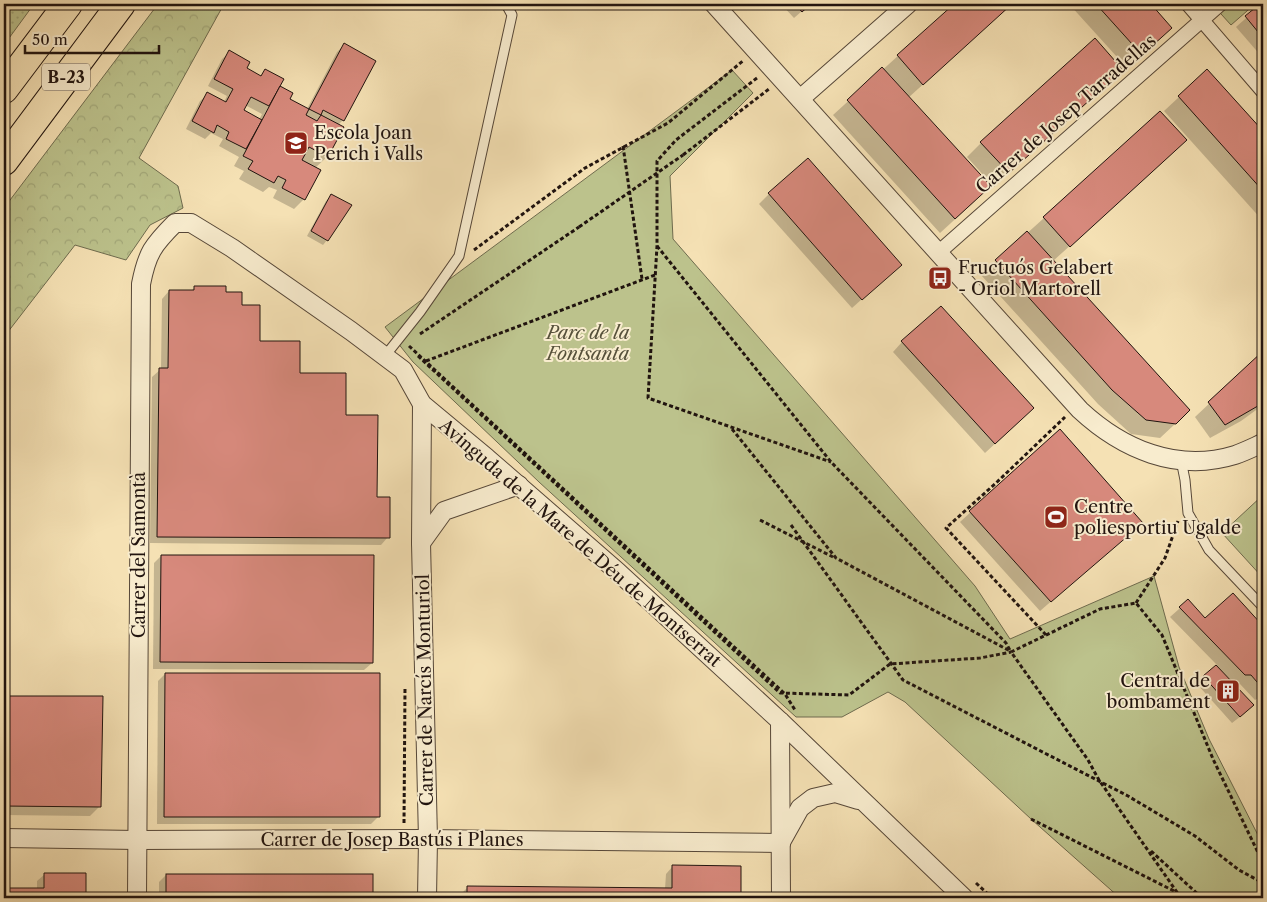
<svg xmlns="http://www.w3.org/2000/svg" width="1267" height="902" font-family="'Libre Caslon Text',serif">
  <defs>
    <pattern id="grass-dots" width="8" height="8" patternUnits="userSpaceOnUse" patternTransform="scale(1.25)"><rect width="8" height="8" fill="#bcc28c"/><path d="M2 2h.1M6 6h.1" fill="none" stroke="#a1a678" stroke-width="1.8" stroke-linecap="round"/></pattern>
    <pattern id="forest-crowns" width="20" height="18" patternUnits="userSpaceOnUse" patternTransform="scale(1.25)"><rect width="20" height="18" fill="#bcc28c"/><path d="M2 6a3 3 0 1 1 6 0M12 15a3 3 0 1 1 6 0" fill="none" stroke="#a1a678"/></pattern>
  </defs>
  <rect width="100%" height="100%" fill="#f5e1b4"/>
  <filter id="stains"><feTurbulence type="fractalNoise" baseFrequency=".004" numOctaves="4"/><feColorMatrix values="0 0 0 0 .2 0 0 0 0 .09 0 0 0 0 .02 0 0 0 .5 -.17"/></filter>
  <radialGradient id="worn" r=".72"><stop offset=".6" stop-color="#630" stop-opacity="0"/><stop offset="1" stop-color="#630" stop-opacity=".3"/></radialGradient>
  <polygon fill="url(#grass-dots)" stroke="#6e6b4e" points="4,4 34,4 4,45"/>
  <polygon fill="url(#forest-crowns)" stroke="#6e6b4e" points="158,4 224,4 139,158 178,186 183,208 150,225 126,260 75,245 4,337 4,208"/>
  <g fill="#bcc28c" stroke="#6e6b4e">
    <polygon points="1212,4 1255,4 1231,25"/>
    <polygon points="732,70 753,93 670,176 673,239 975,586 1010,639 1154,576 1179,667 1209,739 1261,841 1263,841 1263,898 1120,898 1031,819 905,702 888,692 842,717 796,717 539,482 413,362 385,327"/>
    <polygon points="1263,495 1263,578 1222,533"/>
  </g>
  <g fill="#0003" fill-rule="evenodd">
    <polygon points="781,4 810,4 794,18"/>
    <polygon points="955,4 1012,4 908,98 975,201 940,233 833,115"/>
    <polygon points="1069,4 1149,4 1171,28 1127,68"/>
    <polygon points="1262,4 1263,4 1263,56 1262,57 1236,27"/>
    <path d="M344,45L343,120L338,125L342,127L327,157L315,168L304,199L294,209L273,198L277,190L269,187L263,192L239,179L244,171L234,166L239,157L219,146L223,139L211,133L205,139L186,129L200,101L208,94L224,102L227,96L208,86L222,59L230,52L245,69L260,77L266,71L276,92L280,88L288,99L307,109L337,52ZM245,105L262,114L259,120L242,111Z"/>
    <polygon points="1207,71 1263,133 1263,221 1164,111"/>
    <polygon points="1107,84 994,187 967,157 981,143"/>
    <polygon points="1171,155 1053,261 1175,424 1160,438 1131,434 1098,404 981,275 1044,218"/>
    <polygon points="769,194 890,274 852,308 759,204"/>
    <polygon points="331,196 327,240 323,245 307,236 326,201"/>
    <polygon points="194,288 225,293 241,306 258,342 299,375 345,416 388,537 381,545 150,543 152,377 161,369 162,299 169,291 190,292"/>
    <polygon points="902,342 1023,418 985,453 893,352"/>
    <polygon points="1263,353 1263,405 1241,421 1210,438 1195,417"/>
    <polygon points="1060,430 1141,523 1040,611 960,522"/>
    <polygon points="161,556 372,663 364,670 153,669 154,563"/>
    <polygon points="1233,594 1263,628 1263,695 1255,700 1240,684 1232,684 1245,713 1232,723 1197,684 1217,665 1170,617 1188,601 1205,620"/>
    <polygon points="165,674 378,817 371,824 157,824 158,681"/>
    <polygon points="4,697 102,697 100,806 90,816 4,815"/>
    <polygon points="673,866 740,867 739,898 460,898 460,895 468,887 665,889 666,874"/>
    <polygon points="45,874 85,874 84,898 4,898 4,889 37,889 37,881"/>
    <polygon points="166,875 372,875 372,898 159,898 159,882"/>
  </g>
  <g fill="#d7897c" stroke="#21140f">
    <polygon points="795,4 811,4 802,12"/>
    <polygon points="954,4 1012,4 923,85 897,55"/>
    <polygon points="1096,4 1151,4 1172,28 1142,55"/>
    <polygon points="1260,4 1263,4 1263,38 1245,16"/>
    <polygon points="1095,38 1123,70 1009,173 980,142"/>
    <polygon points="344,43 376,61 344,121 323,110 321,115 309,109"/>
    <polygon points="229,50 250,62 247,68 261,76 265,69 284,79 269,106 251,97 244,110 262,120 246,149 226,139 229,132 217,125 214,133 192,121 207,92 226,102 233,89 214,79"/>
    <polygon points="882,67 991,186 955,219 847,100"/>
    <polygon points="1207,69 1263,131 1263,191 1178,96"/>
    <polygon points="280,86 293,93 290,99 309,109 306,115 317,121 321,115 344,127 328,157 309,147 302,160 321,170 305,200 282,188 286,180 278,176 274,183 248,169 253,161 243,156"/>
    <polygon points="1160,111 1187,140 1070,247 1043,217"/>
    <polygon points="808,158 902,265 862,300 768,193"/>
    <polygon points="331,194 352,205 328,241 311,231"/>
    <polygon points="1027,231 1190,410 1176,424 1146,420 1112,390 995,260"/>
    <polygon points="194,286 226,286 226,292 242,292 242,305 260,305 260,341 300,341 300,373 346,373 346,415 378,415 377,497 390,497 390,538 157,537 159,368 168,368 169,290 194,290"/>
    <polygon points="941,306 1034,408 995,444 901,341"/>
    <polygon points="1263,351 1263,403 1225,425 1208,402"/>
    <polygon points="1060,429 1143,523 1051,602 969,511"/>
    <polygon points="161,555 374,555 373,663 160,662"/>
    <polygon points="1233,593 1263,626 1263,689 1251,675 1245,675 1179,607 1188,599 1205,618"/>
    <polygon points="1216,665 1254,705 1240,717 1203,676"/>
    <polygon points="165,673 380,673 380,817 164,817"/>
    <polygon points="4,696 103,696 101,807 4,806"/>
    <polygon points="672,865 741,866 741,898 467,898 467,886 672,888"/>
    <polygon points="44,873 86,873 86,898 4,898 4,888 44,888"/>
    <rect x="166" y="874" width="207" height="24"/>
  </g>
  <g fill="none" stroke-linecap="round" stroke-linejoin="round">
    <g stroke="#564738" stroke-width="11">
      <g id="service">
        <polyline points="385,356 420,312 459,256 512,15 506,4"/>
        <polyline points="1181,460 1185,480 1188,513 1209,550 1263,607"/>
      </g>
    </g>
    <g stroke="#564738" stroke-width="16">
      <g id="pedestrian">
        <polyline points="1188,4 1263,91"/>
        <polyline points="938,253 1220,4"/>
      </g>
    </g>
    <g stroke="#564738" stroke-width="20">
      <g id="minor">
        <path d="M714,4L1080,410C1122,449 1177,473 1235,455C1244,452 1254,447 1263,443"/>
        <polyline points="800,99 908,4"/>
        <polyline points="422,404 421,543 428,839 427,898"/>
        <polyline points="421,543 444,511 519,485"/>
        <polyline points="780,721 781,898"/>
        <polyline points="4,838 137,840 428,839 781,843"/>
        <polyline points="781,842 800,808 813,798 835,793 858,800"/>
        <path d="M137,898L141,284C147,253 153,245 175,223H191L232,248L351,331L403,370L422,404L487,458L618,572L780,721L964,898"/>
      </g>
    </g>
    <g stroke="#21140f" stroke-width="30">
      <g id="motorway">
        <polyline points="4,89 68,4"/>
        <polyline points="4,161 121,4"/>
      </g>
    </g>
    <g stroke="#21140f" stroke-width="3" stroke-dasharray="4 2.5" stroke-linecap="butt">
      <polyline points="757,78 676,140 657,161 657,246 648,398 831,462"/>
      <polyline points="623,146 642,279"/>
      <polyline points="683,155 769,89"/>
      <polyline points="657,246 831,462 1006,643 1011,652"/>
      <polyline points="474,250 585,168 668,123 744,60"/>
      <polyline points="420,334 579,227"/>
      <polyline points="409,346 785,694 795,710"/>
      <polyline points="418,356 780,693 849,695 890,664 980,658 1011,652"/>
      <polyline points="426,361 655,275"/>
      <polyline points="732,429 836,558 1010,651"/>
      <polyline points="760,520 833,557"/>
      <polyline points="791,525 903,680 1128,796 1195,836 1239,870 1263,883"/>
      <polyline points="1136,603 1165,558 1178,521"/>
      <polyline points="1046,635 946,528 996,483 1065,417"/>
      <polyline points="1031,819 1176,892"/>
      <polyline points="404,823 405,687"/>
      <polyline points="1151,851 1202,898"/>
      <polyline points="976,883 992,898"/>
      <polyline points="1181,898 1099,780 1088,760 1011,652 1100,609 1136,603 1162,635 1213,759 1263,863"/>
    </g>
    <use href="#service" stroke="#f8ecce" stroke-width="9"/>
    <use href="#pedestrian" stroke="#f8ecce" stroke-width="14"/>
    <use href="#minor" stroke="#f8ecce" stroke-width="18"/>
    <use href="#motorway" stroke="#f5e1b4" stroke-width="28"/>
    <polyline stroke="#21140f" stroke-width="3" stroke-dasharray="4 2.5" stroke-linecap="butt" points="579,227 683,155"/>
  </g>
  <defs>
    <g id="school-square" transform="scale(1.25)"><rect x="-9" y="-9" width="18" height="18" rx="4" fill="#8f2418" stroke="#f8ecce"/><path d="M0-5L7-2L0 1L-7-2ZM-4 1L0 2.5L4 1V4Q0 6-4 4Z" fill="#fff"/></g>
    <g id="bus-square" transform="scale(1.25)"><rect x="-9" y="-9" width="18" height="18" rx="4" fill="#8f2418" stroke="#f8ecce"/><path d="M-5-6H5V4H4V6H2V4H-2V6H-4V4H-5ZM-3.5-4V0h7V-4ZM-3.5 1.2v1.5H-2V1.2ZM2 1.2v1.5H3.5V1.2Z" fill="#fff"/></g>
    <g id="stadium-square" transform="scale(1.25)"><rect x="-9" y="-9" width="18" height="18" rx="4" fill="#8f2418" stroke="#f8ecce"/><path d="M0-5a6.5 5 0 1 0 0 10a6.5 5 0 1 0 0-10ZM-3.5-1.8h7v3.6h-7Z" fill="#fff"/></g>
    <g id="building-square" transform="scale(1.25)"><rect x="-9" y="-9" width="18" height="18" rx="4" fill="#8f2418" stroke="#f8ecce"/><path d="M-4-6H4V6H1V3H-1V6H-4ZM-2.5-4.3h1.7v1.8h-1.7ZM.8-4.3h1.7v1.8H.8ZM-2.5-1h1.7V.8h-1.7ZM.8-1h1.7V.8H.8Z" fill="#fff"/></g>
  </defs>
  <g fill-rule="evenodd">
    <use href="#school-square" x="296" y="143"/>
    <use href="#bus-square" x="940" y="278"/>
    <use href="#stadium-square" x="1056" y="517"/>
    <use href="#building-square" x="1228" y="691"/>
  </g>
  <g text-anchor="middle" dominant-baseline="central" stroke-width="4" stroke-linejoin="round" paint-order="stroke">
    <rect fill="#f8ecce" stroke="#625548" stroke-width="1" x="42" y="63.5" width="48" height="27" rx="4"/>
    <g font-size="16" font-weight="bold" fill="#21140f">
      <text x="66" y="77">B-23</text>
    </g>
    <g font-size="18" fill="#21140f" stroke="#f8ecce">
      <text transform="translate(1066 114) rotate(-41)">Carrer de Josep Tarradellas</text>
      <text transform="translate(580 543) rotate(41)">Avinguda de la Mare de Déu de Montserrat</text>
      <text transform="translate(139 555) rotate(-90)">Carrer del Samontà</text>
      <text transform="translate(425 690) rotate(-91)">Carrer de Narcís Monturiol</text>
      <text x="392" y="840">Carrer de Josep Bastús i Planes</text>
    </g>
    <g font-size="18" fill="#21140f" stroke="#f8ecce" text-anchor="start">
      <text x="314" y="133">Escola Joan<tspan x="314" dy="21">Perich i Valls</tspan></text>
      <text x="958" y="268">Fructuós Gelabert<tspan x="958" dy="21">- Oriol Martorell</tspan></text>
      <text x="1074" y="507">Centre<tspan x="1074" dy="21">poliesportiu Ugalde</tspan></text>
      <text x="1210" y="681" text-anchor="end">Central de<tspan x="1210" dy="21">bombament</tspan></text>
    </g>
    <g font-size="18" font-style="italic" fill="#57513b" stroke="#f8ecce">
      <text x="588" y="333">Parc de la<tspan x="588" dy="21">Fontsanta</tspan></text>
    </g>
  </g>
  <rect width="1267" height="902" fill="none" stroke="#f5e1b4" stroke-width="20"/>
  <rect x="5" y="5" width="1257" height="892" fill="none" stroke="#21140f" stroke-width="2.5"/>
  <rect x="10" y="10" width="1247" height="882" fill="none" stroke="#21140f"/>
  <path d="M25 45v8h134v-8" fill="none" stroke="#21140f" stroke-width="2.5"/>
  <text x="32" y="45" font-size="15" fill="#21140f" stroke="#f8ecce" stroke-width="4" paint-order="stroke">50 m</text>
  <rect width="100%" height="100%" filter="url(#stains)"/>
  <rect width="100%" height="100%" fill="url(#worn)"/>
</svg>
